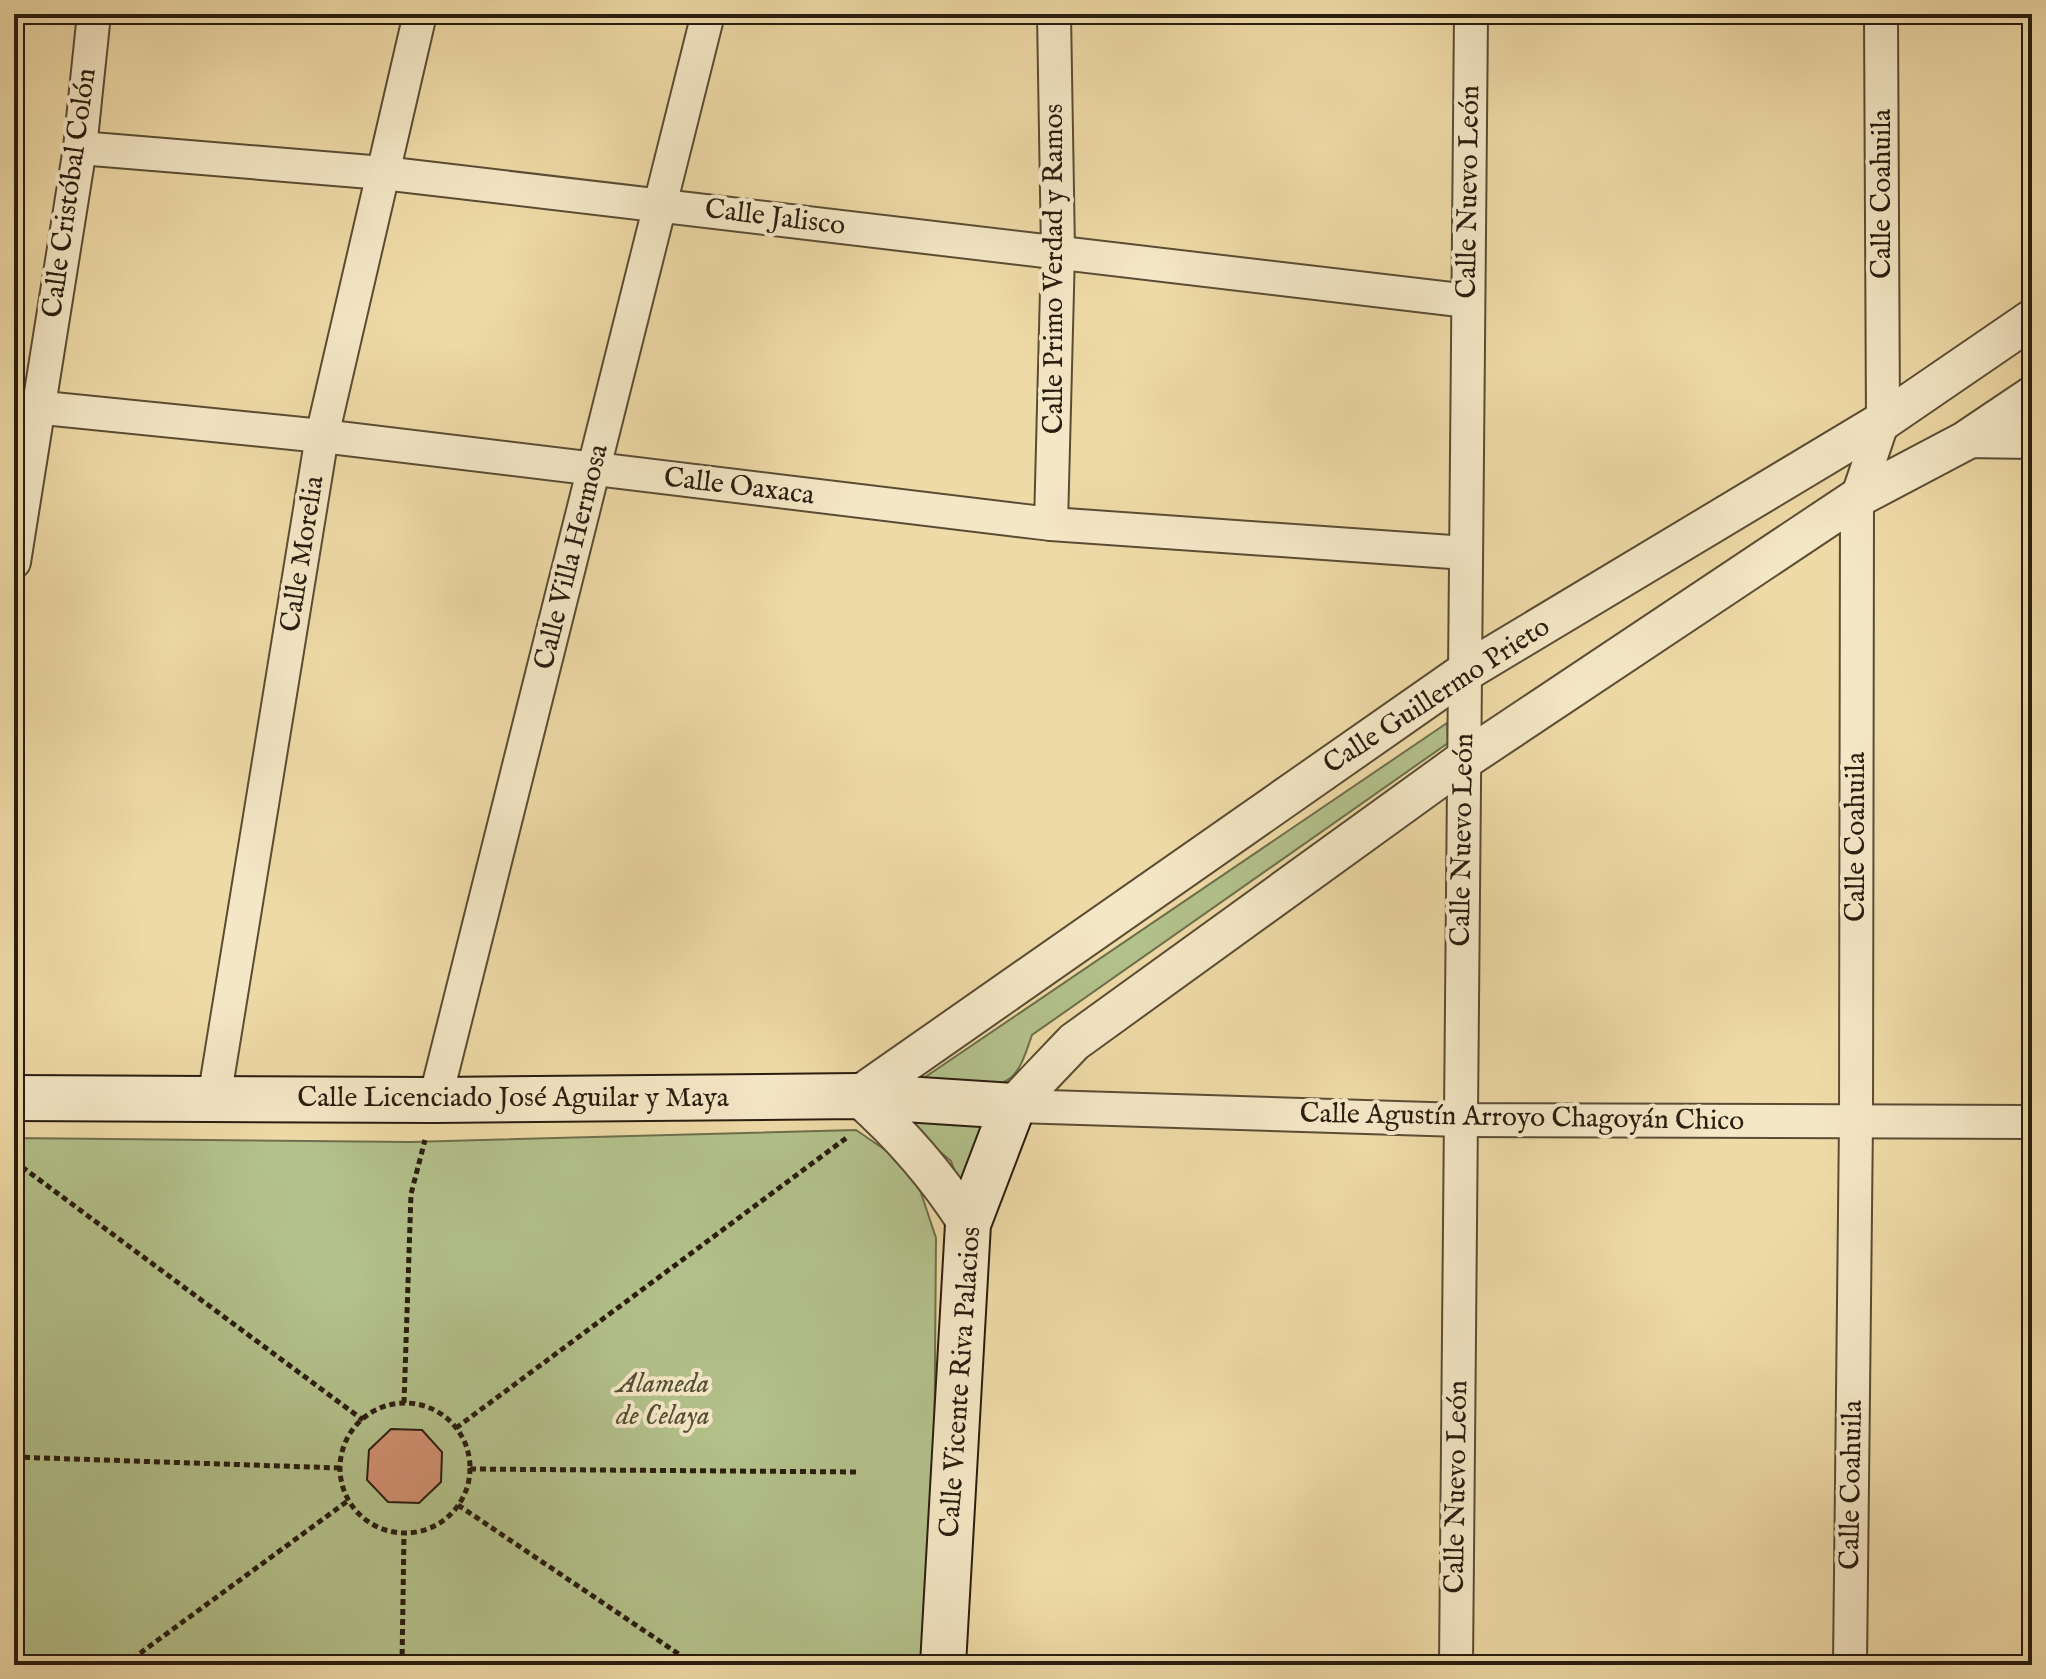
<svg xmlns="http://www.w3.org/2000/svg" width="2046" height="1679" font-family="'IM FELL English',serif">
  <rect width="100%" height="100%" fill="#eedaa7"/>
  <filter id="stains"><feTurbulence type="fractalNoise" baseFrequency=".0025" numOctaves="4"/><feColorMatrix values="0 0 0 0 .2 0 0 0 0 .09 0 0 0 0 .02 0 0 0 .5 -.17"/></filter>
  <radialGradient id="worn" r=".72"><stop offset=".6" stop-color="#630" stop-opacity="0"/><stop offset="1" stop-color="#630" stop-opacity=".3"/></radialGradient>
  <g fill="#b3c18b" stroke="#6e6f4c" stroke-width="2">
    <path d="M1447,723L1448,743L1032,1035C1027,1049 1021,1071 1009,1079C983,1097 944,1086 915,1084Z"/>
    <polygon points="894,1113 979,1122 984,1136 960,1186 951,1161"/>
    <polygon points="856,1130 913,1169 936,1238 934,1490 927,1665 14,1665 14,1138 410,1142"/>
  </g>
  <polygon fill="#d19071" stroke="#291d0e" stroke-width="2" points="391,1429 422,1430 442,1452 441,1482 419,1503 388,1502 367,1480 369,1450"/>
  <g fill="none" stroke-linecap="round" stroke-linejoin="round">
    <g stroke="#5a4c34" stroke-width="36">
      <g id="minor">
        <polyline points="80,148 383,173 1468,301"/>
        <polyline points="14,405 322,436 1051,524 1466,553"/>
        <polyline points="1965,441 2032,442"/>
        <polyline points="1051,524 1058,251 1054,14"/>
        <polyline points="14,562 80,148 94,14"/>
        <polyline points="214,1099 322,436 420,14"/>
        <polyline points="435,1100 708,14"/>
        <polyline points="1013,1106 1461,1120 2032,1122"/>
        <polyline points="1456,1665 1471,14"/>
        <polyline points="1850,1665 1856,1121 1857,498 1883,421 1881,14"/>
      </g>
    </g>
    <g stroke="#5a4c34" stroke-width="42">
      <g id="tertiary">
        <polyline points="1013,1106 1074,1042 1464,760 1857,498 1965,441 2032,396"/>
        <path d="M968,1224C937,1175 901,1134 858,1096L1465,672L1883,421L2032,319"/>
      </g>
    </g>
    <g stroke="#291d0e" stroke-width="48">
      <polyline id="secondary" points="14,1098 435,1100 858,1096 1013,1106 968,1224 943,1665"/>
    </g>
    <g stroke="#291d0e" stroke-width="5" stroke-dasharray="6 4" stroke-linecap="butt">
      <polyline points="14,1161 363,1420"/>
      <polyline points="404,1403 411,1194 425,1140"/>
      <circle cx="405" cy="1468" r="65"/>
      <polyline points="456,1428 849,1136"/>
      <polyline points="14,1457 340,1468"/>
      <polyline points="470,1469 859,1472"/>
      <polyline points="458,1505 695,1665"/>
      <polyline points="124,1665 349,1500"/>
      <polyline points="402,1665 404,1532"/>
    </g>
    <use href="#minor" stroke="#f4e7c6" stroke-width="32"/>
    <use href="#tertiary" stroke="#f4e7c6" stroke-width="38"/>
    <use href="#secondary" stroke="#f4e7c6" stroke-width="44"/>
  </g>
  <g text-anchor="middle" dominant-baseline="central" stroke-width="8" stroke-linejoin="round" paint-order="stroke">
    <g font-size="28" fill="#291d0e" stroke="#f4e7c6">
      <text transform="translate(1469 192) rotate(-89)">Calle Nuevo León</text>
      <text transform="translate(70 193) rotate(-82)">Calle Cristóbal Colón</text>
      <text transform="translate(1882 194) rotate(-90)">Calle Coahuila</text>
      <text transform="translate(775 218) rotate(7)">Calle Jalisco</text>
      <text transform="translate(1054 269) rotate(-90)">Calle Primo Verdad y Ramos</text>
      <text transform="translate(739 487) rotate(7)">Calle Oaxaca</text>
      <text transform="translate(303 554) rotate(-81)">Calle Morelia</text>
      <text transform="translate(572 557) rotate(-76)">Calle Villa Hermosa</text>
      <text transform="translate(1437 696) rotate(-33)">Calle Guillermo Prieto</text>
      <text transform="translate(1856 837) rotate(-90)">Calle Coahuila</text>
      <text transform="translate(1463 840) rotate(-89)">Calle Nuevo León</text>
      <text x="513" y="1098">Calle Licenciado José Aguilar y Maya</text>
      <text transform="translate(1522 1118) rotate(1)">Calle Agustín Arroyo Chagoyán Chico</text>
      <text transform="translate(961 1382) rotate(-86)">Calle Vicente Riva Palacios</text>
      <text transform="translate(1852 1485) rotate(-89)">Calle Coahuila</text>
      <text transform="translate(1457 1487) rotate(-89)">Calle Nuevo León</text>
    </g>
    <g font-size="28" font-style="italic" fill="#524e34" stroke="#f4e7c6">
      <text x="663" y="1384">Alameda<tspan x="663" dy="32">de Celaya</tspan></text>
    </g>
  </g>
  <rect width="2046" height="1679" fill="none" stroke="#eedaa7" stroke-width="48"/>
  <rect x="16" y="16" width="2014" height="1647" fill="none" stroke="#291d0e" stroke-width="4"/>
  <rect x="24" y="24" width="1998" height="1631" fill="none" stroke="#291d0e" stroke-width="2"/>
  <rect width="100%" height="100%" filter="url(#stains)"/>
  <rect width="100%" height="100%" fill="url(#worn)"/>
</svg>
